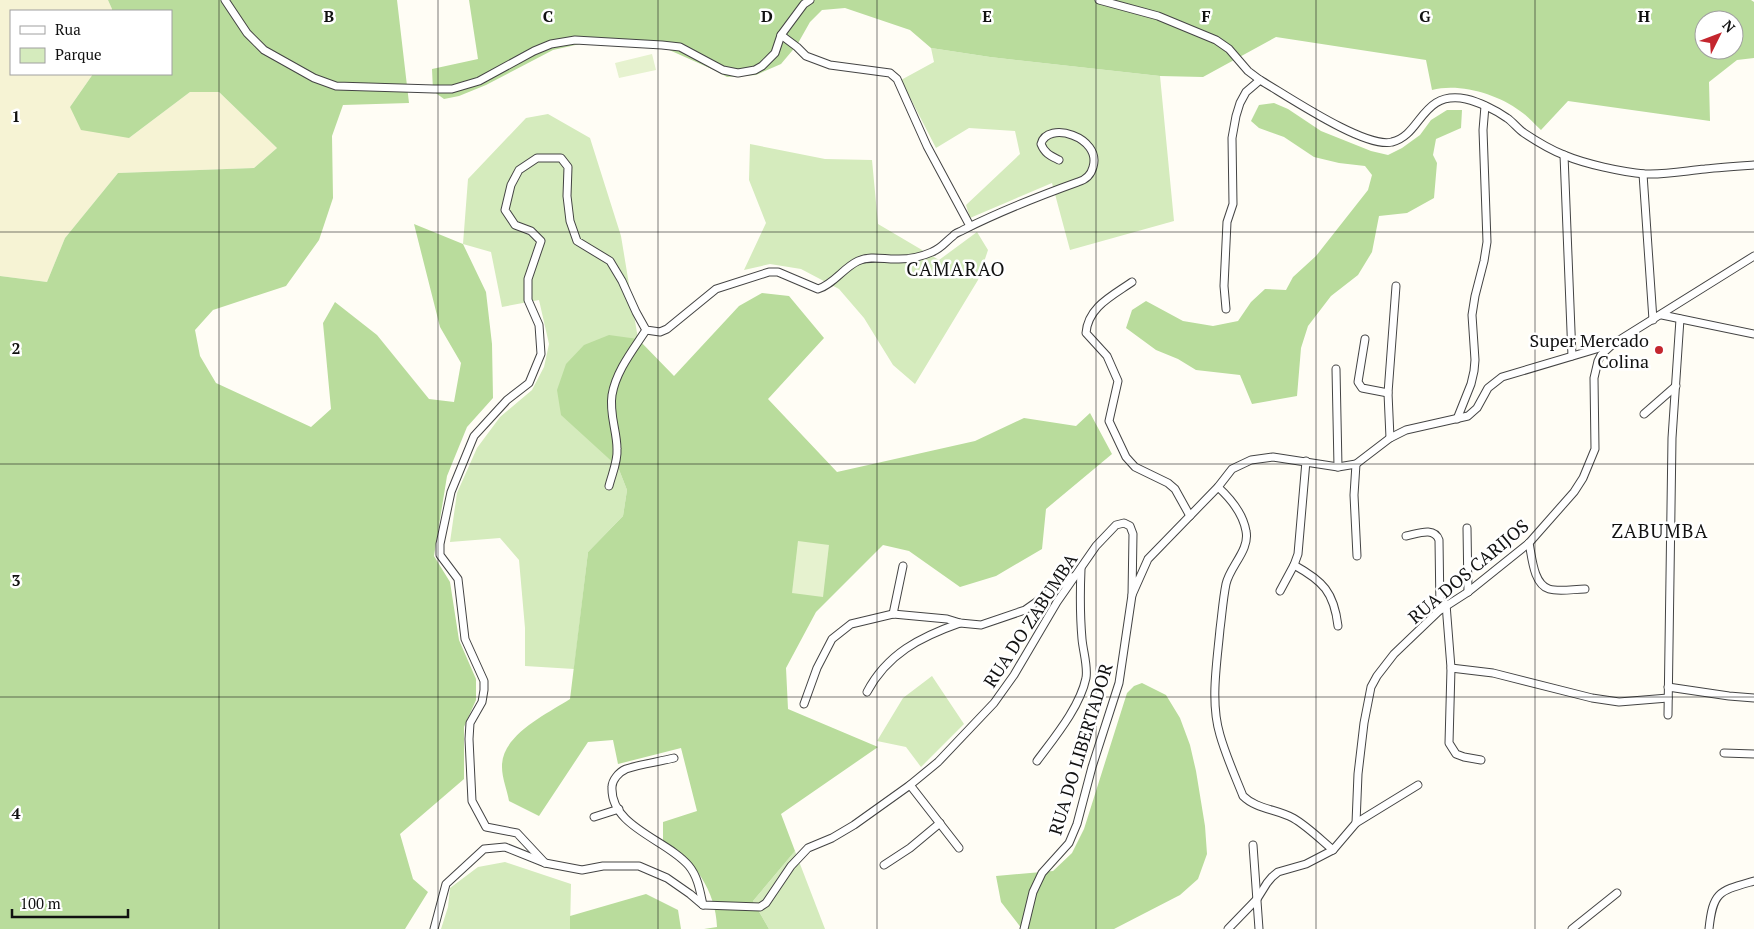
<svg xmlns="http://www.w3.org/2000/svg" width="1754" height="929" font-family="'PT Serif',serif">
  <rect width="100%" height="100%" fill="#fffdf5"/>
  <polygon fill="#f6f3d4" points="0,0 108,0 112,9 112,11 11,11 11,74 93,74 70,107 129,138 190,92 219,92 277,148 254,168 118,173 65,238 47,282 0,276"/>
  <g fill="#d5ebbd">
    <polygon points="931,48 990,57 1160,76 1174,221 1070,250 1052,183 970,218 966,205 1020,154 1015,131 969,128 936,148 901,80 934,62"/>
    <polygon points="548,114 590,138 621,236 638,339 618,467 627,490 623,516 588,552 574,669 525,666 525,628 519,560 500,538 450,542 457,493 477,448 500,417 532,390 544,367 549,344 539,300 502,307 491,252 463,244 468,179 526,118"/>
    <polygon points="750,144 825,159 872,160 878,224 939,260 977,232 988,250 978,280 915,384 893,365 864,318 839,289 801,269 770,264 744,270 766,223 749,180"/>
    <polygon points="932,676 964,724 921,767 906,747 877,741 903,698"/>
    <polygon points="795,851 825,929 769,929 753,901"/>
    <polygon points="505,862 571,884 570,929 441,929 448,907 450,888 478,867"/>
  </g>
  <g fill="#b9dc9c" fill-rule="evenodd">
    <polygon points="108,0 397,0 409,103 343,105 332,136 333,198 319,240 286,286 213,310 195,330 200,356 216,383 311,427 331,409 323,323 335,302 377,335 429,399 454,402 461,363 440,327 414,224 463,244 486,292 492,344 493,398 467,427 447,476 434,556 450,582 459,640 476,679 476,700 464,727 464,779 400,834 413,879 428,892 405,929 0,929 0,276 47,282 65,238 118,173 254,168 277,148 219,92 190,92 129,138 81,130 70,107 93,74 171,74 171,11 112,11 112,9"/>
    <path d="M469,0H1751L1754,2V58L1737,60L1709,82L1710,121L1568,101L1541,130C1534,124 1528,116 1520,111C1497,94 1460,83 1432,90L1426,60L1276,37L1203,77L1160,76L990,57L931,48L910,30L845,8L822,10L810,22L797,45L781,64L756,75L727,77L714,70L667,49L580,44L553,50L486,85L459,96L444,99L433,91L432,69L478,59ZM1704,20H1734V50H1704Z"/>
    <polygon points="1274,103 1288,109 1321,131 1371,151 1388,155 1402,148 1420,135 1431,120 1447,110 1462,110 1461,128 1436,139 1433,155 1437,163 1434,198 1407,213 1379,216 1372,252 1358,275 1331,296 1308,326 1301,348 1297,396 1252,404 1240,375 1196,370 1178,359 1156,350 1126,328 1132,310 1146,301 1183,321 1213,326 1238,321 1251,302 1265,289 1286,290 1293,277 1316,256 1368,190 1372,175 1365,166 1339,163 1314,157 1284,137 1259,128 1251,121 1259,105"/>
    <path d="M762,293L789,296L824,338L768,399L837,472L975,441L1024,418L1076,426L1090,413L1112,454L1046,509L1042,549L996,576L960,587L909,551L883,545L816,612L786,668L788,709L878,747L781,814L795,851L753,901L769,929H704L717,927C716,891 694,859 663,841V822L697,811L681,748L618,764L613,740L588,742L539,816L509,801C507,790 502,778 502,767C501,735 547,714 570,699L588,552L623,516L627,490L618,467L561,415L557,390L566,364L584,345L609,335L638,339L674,376L739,306Z"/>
    <polygon points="1142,683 1166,695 1180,718 1190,745 1196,771 1205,826 1207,854 1198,879 1180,895 1114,929 1022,929 1001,902 996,876 1053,871 1072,853 1084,829 1127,693 1134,686"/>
    <polygon points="646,894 678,910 681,929 570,929 570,916"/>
  </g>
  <g fill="#e6f2cf">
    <polygon points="652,54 656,70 619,78 615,63"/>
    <polygon points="798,541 829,545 823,597 792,593"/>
  </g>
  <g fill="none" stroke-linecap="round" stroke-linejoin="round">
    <g stroke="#444" stroke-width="9">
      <g id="minor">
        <polyline points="225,0 247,33 264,50 314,78 336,86 434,89 452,89 479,81 534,51 551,44 575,40 662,45 680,47 723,70 738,73 755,70 762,66 775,53 781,35 804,4 810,0"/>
        <path d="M1099,0L1158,16L1216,40L1229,49L1248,71L1260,80C1286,95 1365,149 1392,142C1422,135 1421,90 1466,99C1479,102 1496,110 1507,118C1513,122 1518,129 1524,133C1536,141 1551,150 1564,155C1585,164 1622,172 1645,174C1665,175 1685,171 1705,169C1721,167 1738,166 1754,165"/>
        <polyline points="781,35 797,47 806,56 830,65 890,73 897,79 927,146 970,226"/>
        <polyline points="1564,155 1572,356"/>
        <polyline points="1643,174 1653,320"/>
        <path d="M1132,282C1112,296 1088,307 1086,333L1107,356L1118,381L1109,421L1126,457L1135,467L1168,483L1175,489L1190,516"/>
        <polyline points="1226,309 1224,286 1227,222 1233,204 1232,138 1236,116 1240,103 1246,92 1260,80"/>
        <polyline points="1662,315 1754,334"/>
        <polyline points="1365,339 1358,382 1362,388 1388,393"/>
        <polyline points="1336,369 1338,467"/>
        <polyline points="1644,414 1676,386"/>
        <polyline points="1457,419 1471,384 1474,371 1475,360 1472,315 1475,296 1484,261 1487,242 1483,130 1485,106"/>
        <polyline points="1390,438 1388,393 1396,286"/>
        <polyline points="1356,464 1354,495 1357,556"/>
        <path d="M609,486C612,474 618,461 617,449C617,431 609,414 612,395C616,371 633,350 646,330"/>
        <path d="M1218,487C1230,498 1243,514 1246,531C1250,550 1230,566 1226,584C1223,599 1222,614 1220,629C1217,663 1210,702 1220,735C1226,756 1235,776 1243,796C1256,809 1276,809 1293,818C1307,826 1320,839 1333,850"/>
        <polyline points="1467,528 1468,592"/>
        <path d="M1406,536C1417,534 1434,526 1439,540L1440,610"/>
        <path d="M1529,543C1532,556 1533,584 1549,589C1559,592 1574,589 1585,589"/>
        <path d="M1294,565C1323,581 1334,592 1338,626"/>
        <polyline points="1280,591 1294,565 1298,554 1306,461"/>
        <polyline points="1446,604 1451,668 1449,743 1456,754 1464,757 1481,760"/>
        <polyline points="893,614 903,566"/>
        <polyline points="1451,668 1493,673 1592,698 1619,702 1668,698"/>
        <polyline points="1668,687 1729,696 1754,698"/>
        <path d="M867,692C887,654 920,637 960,623"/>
        <polyline points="804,704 817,668 832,639 851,624 893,614 947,619 960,623 981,625 1025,610 1072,577"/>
        <polyline points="1668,715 1672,438 1680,319"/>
        <polyline points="1724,753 1754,754"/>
        <path d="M674,758C658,762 641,764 626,769C619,772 612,780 612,787C610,827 668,840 689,866C698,877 700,891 703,905"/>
        <path d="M1037,761C1054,738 1080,707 1086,678C1088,666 1083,651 1082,639C1080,616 1080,593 1081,569"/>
        <polyline points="910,785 959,848"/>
        <polyline points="594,817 619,809"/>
        <polyline points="1356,823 1418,785"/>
        <polyline points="1253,845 1259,929"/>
        <path d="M545,863L517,833L486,827L472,801L469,739L470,723L482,702L484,690V681L465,639L458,579L440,555V544L451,492L474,436L507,400L529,383L541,354L539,325L528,300V279L541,241L531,231L515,225L505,210L511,185L519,170L537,158H561L568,167L567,196L570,221L577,241L610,261L622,281L636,312L646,330L660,332L667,329L716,289L769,272H778L818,289C834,284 843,268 858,261C871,255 886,260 899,259C909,259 923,256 932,252C942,248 945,242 953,236C955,233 960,232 963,230C999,212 1039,196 1078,182C1085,180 1091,175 1093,167C1102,137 1047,120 1041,144C1045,154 1051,156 1059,160"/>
        <polyline points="884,865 910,848 940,823"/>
        <polyline points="434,929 446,884 484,849 505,847 545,863 582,870 603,866 639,866 667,878 690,894 703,905 760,907 766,903 791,866 808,848 832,838 854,825 910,785 938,762 994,703 1014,675 1057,602 1096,546 1116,525 1124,523 1130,526 1133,534 1132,595 1148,559 1218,487 1232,469 1251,460 1273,457 1338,467 1356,464 1390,438 1406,430 1468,416 1477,408 1488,388 1502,377 1613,344"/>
        <polyline points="1024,929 1033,892 1042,873 1069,843 1077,824 1092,767 1119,683 1132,595"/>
        <polyline points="1228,929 1257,899 1267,883 1272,877 1278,872 1306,864 1333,850 1356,823 1358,774 1364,723 1371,687 1377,676 1394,654 1440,610 1468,592 1529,543 1574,492 1583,478 1595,449 1594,378 1598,361 1601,355 1613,344 1754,256"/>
        <polyline points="1572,929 1617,893"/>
        <path d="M1709,929C1713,891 1719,891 1754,881"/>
      </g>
    </g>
    <use href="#minor" stroke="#fff" stroke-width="7"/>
  </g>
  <path fill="none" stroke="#111" stroke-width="1" stroke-opacity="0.55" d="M219,0V929M438,0V929M658,0V929M877,0V929M1096,0V929M1316,0V929M1535,0V929M0,232H1754M0,464H1754M0,697H1754"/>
  <circle fill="#c4262e" stroke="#fff" stroke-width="2" cx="1659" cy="350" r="5"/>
  <g text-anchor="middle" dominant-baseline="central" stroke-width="5" stroke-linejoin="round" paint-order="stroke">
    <g font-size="18" fill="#111" stroke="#fff" text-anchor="end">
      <text x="1649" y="340">Super Mercado<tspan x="1649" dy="21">Colina</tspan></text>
    </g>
    <g font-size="18" fill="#111" stroke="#fff">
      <text transform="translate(1468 571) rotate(-40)">RUA DOS CARIJOS</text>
      <text transform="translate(1030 620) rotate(-57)">RUA DO ZABUMBA</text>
      <text transform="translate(1080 749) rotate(-73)">RUA DO LIBERTADOR</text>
    </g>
    <g font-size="19" letter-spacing="1" fill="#111" stroke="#fff">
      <text x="956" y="268">CAMARAO</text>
      <text x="1660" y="530">ZABUMBA</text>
    </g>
  </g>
  <g font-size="16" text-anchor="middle" font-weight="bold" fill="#111" stroke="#fff" stroke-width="5" stroke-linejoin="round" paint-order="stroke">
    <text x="329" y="22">B</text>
    <text x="548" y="22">C</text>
    <text x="767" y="22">D</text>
    <text x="987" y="22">E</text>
    <text x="1206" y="22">F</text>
    <text x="1425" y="22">G</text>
    <text x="1644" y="22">H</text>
    <text x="16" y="122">1</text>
    <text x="16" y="354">2</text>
    <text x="16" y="586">3</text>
    <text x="16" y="819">4</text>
  </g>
  <rect x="10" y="10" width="162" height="65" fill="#ffffff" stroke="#a0a0a0"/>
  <rect x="20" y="26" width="25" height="8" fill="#ffffff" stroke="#a0a0a0"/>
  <text x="55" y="35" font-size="15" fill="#111111">Rua</text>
  <rect x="20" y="48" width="25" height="15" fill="#d5ebbd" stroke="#a0a0a0"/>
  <text x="55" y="60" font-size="15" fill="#111111">Parque</text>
  <g transform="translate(1719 35) rotate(48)"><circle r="24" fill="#ffffff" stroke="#a0a0a0"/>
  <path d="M0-4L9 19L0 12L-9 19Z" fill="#c4262e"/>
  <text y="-8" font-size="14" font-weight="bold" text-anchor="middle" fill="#111111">N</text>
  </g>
  <path d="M12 909v8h116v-8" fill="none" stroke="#111111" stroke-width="2.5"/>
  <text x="20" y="909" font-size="15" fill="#111111" stroke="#ffffff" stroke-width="4" paint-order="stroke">100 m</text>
</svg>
